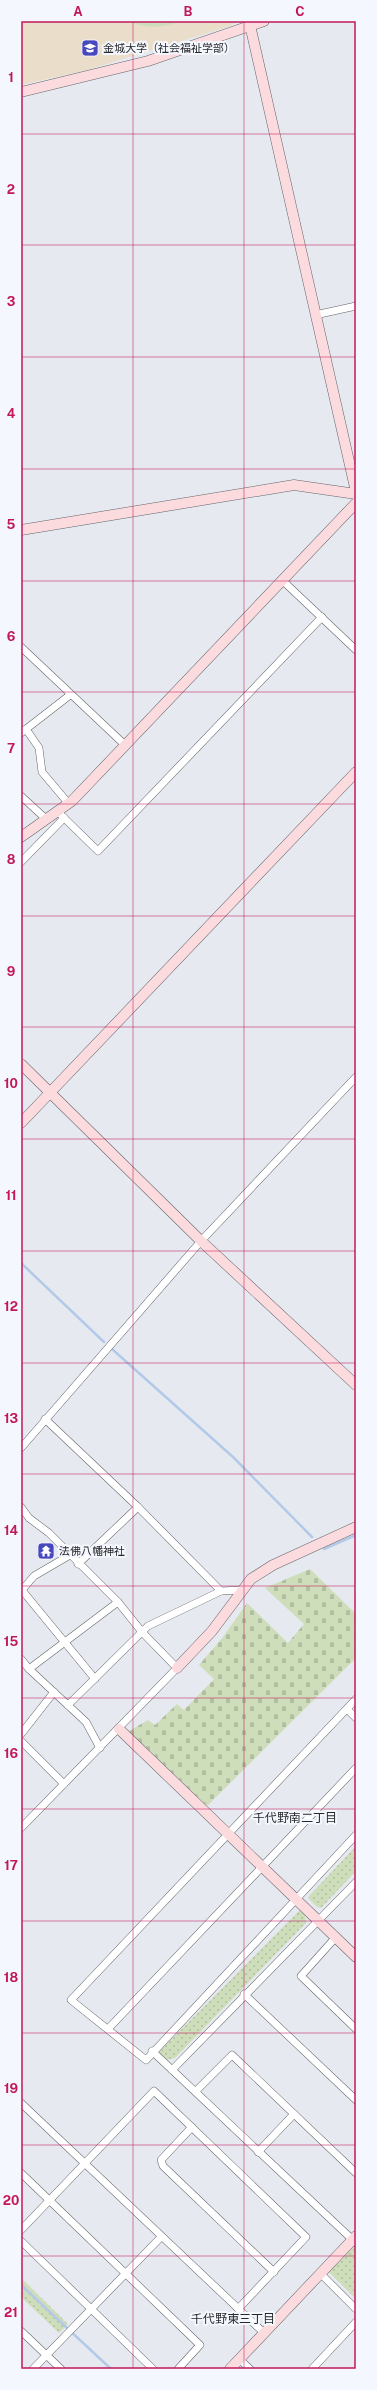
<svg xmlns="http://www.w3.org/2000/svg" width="377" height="2390" font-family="'Public Sans','Noto Sans JP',sans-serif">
  <defs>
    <pattern id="grass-dots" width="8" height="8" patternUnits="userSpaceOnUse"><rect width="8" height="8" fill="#ceddba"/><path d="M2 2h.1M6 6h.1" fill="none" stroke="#b1bea0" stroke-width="1.8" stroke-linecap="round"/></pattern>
    <pattern id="cemetery-stones" width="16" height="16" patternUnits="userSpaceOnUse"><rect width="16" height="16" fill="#ceddba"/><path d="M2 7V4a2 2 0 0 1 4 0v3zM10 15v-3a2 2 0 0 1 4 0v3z" fill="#b1bea0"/></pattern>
  </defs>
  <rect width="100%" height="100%" fill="#e6eaf0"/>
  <polygon fill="#eadeca" points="21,21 237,21 231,26 87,70 21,85"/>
  <g fill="url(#grass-dots)">
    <polygon points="356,1846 356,1871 321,1908 317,1907 308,1898 310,1895"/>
    <polygon points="300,1910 305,1916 306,1923 175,2058 167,2060 158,2053"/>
    <polygon points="353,2247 356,2249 356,2299 329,2272"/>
    <polygon points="21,2278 68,2324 59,2333 21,2297"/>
  </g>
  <polygon fill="url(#cemetery-stones)" points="310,1569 356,1614 356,1658 207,1806 129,1731 148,1720 155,1725 177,1704 184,1710 214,1679 199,1665 223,1637 247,1603 288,1643 304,1624 265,1588"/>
  <path fill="#ceddba" d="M129,21H180C164,28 145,29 129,21Z"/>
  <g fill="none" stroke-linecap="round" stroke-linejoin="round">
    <g stroke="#b2cae8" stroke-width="2.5">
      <polyline points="21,1263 104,1342"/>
      <polyline points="112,1349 233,1457 312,1537"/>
      <polyline points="324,1549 356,1535"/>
      <polyline points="21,2285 111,2369"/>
    </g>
    <g stroke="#62656a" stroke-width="8">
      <g id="street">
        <polyline points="315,315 356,306"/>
        <polyline points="282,580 356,650"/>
        <polyline points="21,647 125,745"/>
        <polyline points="26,729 39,748 42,772 69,804"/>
        <polyline points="21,733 70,695"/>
        <polyline points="21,796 46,819"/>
        <polyline points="57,811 98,851 322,617"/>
        <polyline points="21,862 64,818"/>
        <polyline points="45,1419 138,1507 221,1591"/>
        <polyline points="21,1448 201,1241 356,1077"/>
        <polyline points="21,1507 29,1518 49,1533 118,1602 142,1632 177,1668 21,1828"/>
        <polyline points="78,1564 138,1507"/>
        <polyline points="21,1589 95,1679"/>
        <polyline points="22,1590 34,1576 70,1555"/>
        <polyline points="21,1659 29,1669 86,1722 100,1748"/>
        <polyline points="29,1669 118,1602"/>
        <polyline points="356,1699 71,2000 146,2060 356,1835"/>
        <polyline points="68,1705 148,1626 221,1591 241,1590"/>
        <polyline points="347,1709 356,1718"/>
        <polyline points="21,1734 54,1692"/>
        <polyline points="21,1741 64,1784"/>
        <polyline points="336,1937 301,1976 356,2029"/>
        <polyline points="244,1994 356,2100"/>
        <polyline points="108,2029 356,1768"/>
        <polyline points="152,2051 356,2243"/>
        <polyline points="172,2070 356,1882"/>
        <polyline points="196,2091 232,2055 356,2173"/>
        <polyline points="21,2103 264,2333"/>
        <polyline points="192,2127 161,2160 163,2166 274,2272"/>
        <polyline points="258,2152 294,2114"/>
        <polyline points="21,2173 200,2345 178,2369"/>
        <polyline points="21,2230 154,2091 306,2237 238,2309"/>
        <polyline points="21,2241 153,2369"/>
        <polyline points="320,2273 356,2309"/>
        <polyline points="21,2331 61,2369"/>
        <polyline points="239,2359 250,2369"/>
        <polyline points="33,2369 161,2237"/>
        <polyline points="312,2369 356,2322"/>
      </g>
    </g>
    <g stroke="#62656a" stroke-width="11">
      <g id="secondary">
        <polyline points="250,25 356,492"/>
        <polyline points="21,92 148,61 264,21"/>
        <polyline points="21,530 294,485 356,494"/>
        <polyline points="21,837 72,801 356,503"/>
        <polyline points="21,1064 201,1241 356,1385"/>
        <polyline points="21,1123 356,772"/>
        <polyline points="177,1668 212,1631 251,1579 273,1565 356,1527"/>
        <polyline points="119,1729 356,1957"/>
        <polyline points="230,2369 356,2236"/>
      </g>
    </g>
    <use href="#street" stroke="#fff" stroke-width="7"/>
    <use href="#secondary" stroke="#fcdbdf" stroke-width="10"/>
  </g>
  <path fill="none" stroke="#c2185b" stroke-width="1" stroke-opacity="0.55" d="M133,21V2369M244,21V2369M21,134H356M21,245H356M21,357H356M21,469H356M21,581H356M21,692H356M21,804H356M21,916H356M21,1027H356M21,1139H356M21,1251H356M21,1363H356M21,1474H356M21,1586H356M21,1698H356M21,1809H356M21,1921H356M21,2033H356M21,2145H356M21,2256H356"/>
  <defs>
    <g id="university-square" transform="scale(0.9)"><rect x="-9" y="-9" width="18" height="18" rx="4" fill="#4848be" stroke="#f4f7fd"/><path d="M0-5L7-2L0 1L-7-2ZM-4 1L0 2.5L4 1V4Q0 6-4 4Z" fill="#fff"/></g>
    <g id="temple-square" transform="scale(0.9)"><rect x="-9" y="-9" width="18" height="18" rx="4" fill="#4848be" stroke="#f4f7fd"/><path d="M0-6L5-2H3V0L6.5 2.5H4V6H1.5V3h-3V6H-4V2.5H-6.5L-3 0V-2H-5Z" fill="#fff"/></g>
  </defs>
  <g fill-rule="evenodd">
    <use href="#university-square" x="90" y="48"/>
    <use href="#temple-square" x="46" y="1551"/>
  </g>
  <g text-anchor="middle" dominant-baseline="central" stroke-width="4" stroke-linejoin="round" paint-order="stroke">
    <g font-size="11" fill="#27282a" stroke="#f4f7fd" text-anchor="start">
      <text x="103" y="48">金城大学（社会福祉学部）</text>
      <text x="59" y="1551">法佛八幡神社</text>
    </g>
    <g font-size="12" fill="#27282a" stroke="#f4f7fd">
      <text x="295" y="1818">千代野南二丁目</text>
      <text x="233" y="2319">千代野東三丁目</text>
    </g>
  </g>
  <rect width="377" height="2390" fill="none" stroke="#f4f7fd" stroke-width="44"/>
  <rect x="22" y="22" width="333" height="2346" fill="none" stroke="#c2185b" stroke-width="1.5"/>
  <g font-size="13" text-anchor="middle" font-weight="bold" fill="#c2185b">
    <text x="78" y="16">A</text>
    <text x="188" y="16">B</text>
    <text x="300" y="16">C</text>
    <text x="11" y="82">1</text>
    <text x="11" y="194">2</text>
    <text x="11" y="306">3</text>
    <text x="11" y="418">4</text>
    <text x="11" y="529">5</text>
    <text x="11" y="641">6</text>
    <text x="11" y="753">7</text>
    <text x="11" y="864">8</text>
    <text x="11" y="976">9</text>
    <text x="11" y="1088">10</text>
    <text x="11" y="1200">11</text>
    <text x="11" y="1311">12</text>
    <text x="11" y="1423">13</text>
    <text x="11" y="1535">14</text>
    <text x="11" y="1646">15</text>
    <text x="11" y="1758">16</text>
    <text x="11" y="1870">17</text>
    <text x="11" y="1982">18</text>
    <text x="11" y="2093">19</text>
    <text x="11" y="2205">20</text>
    <text x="11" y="2317">21</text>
  </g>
</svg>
